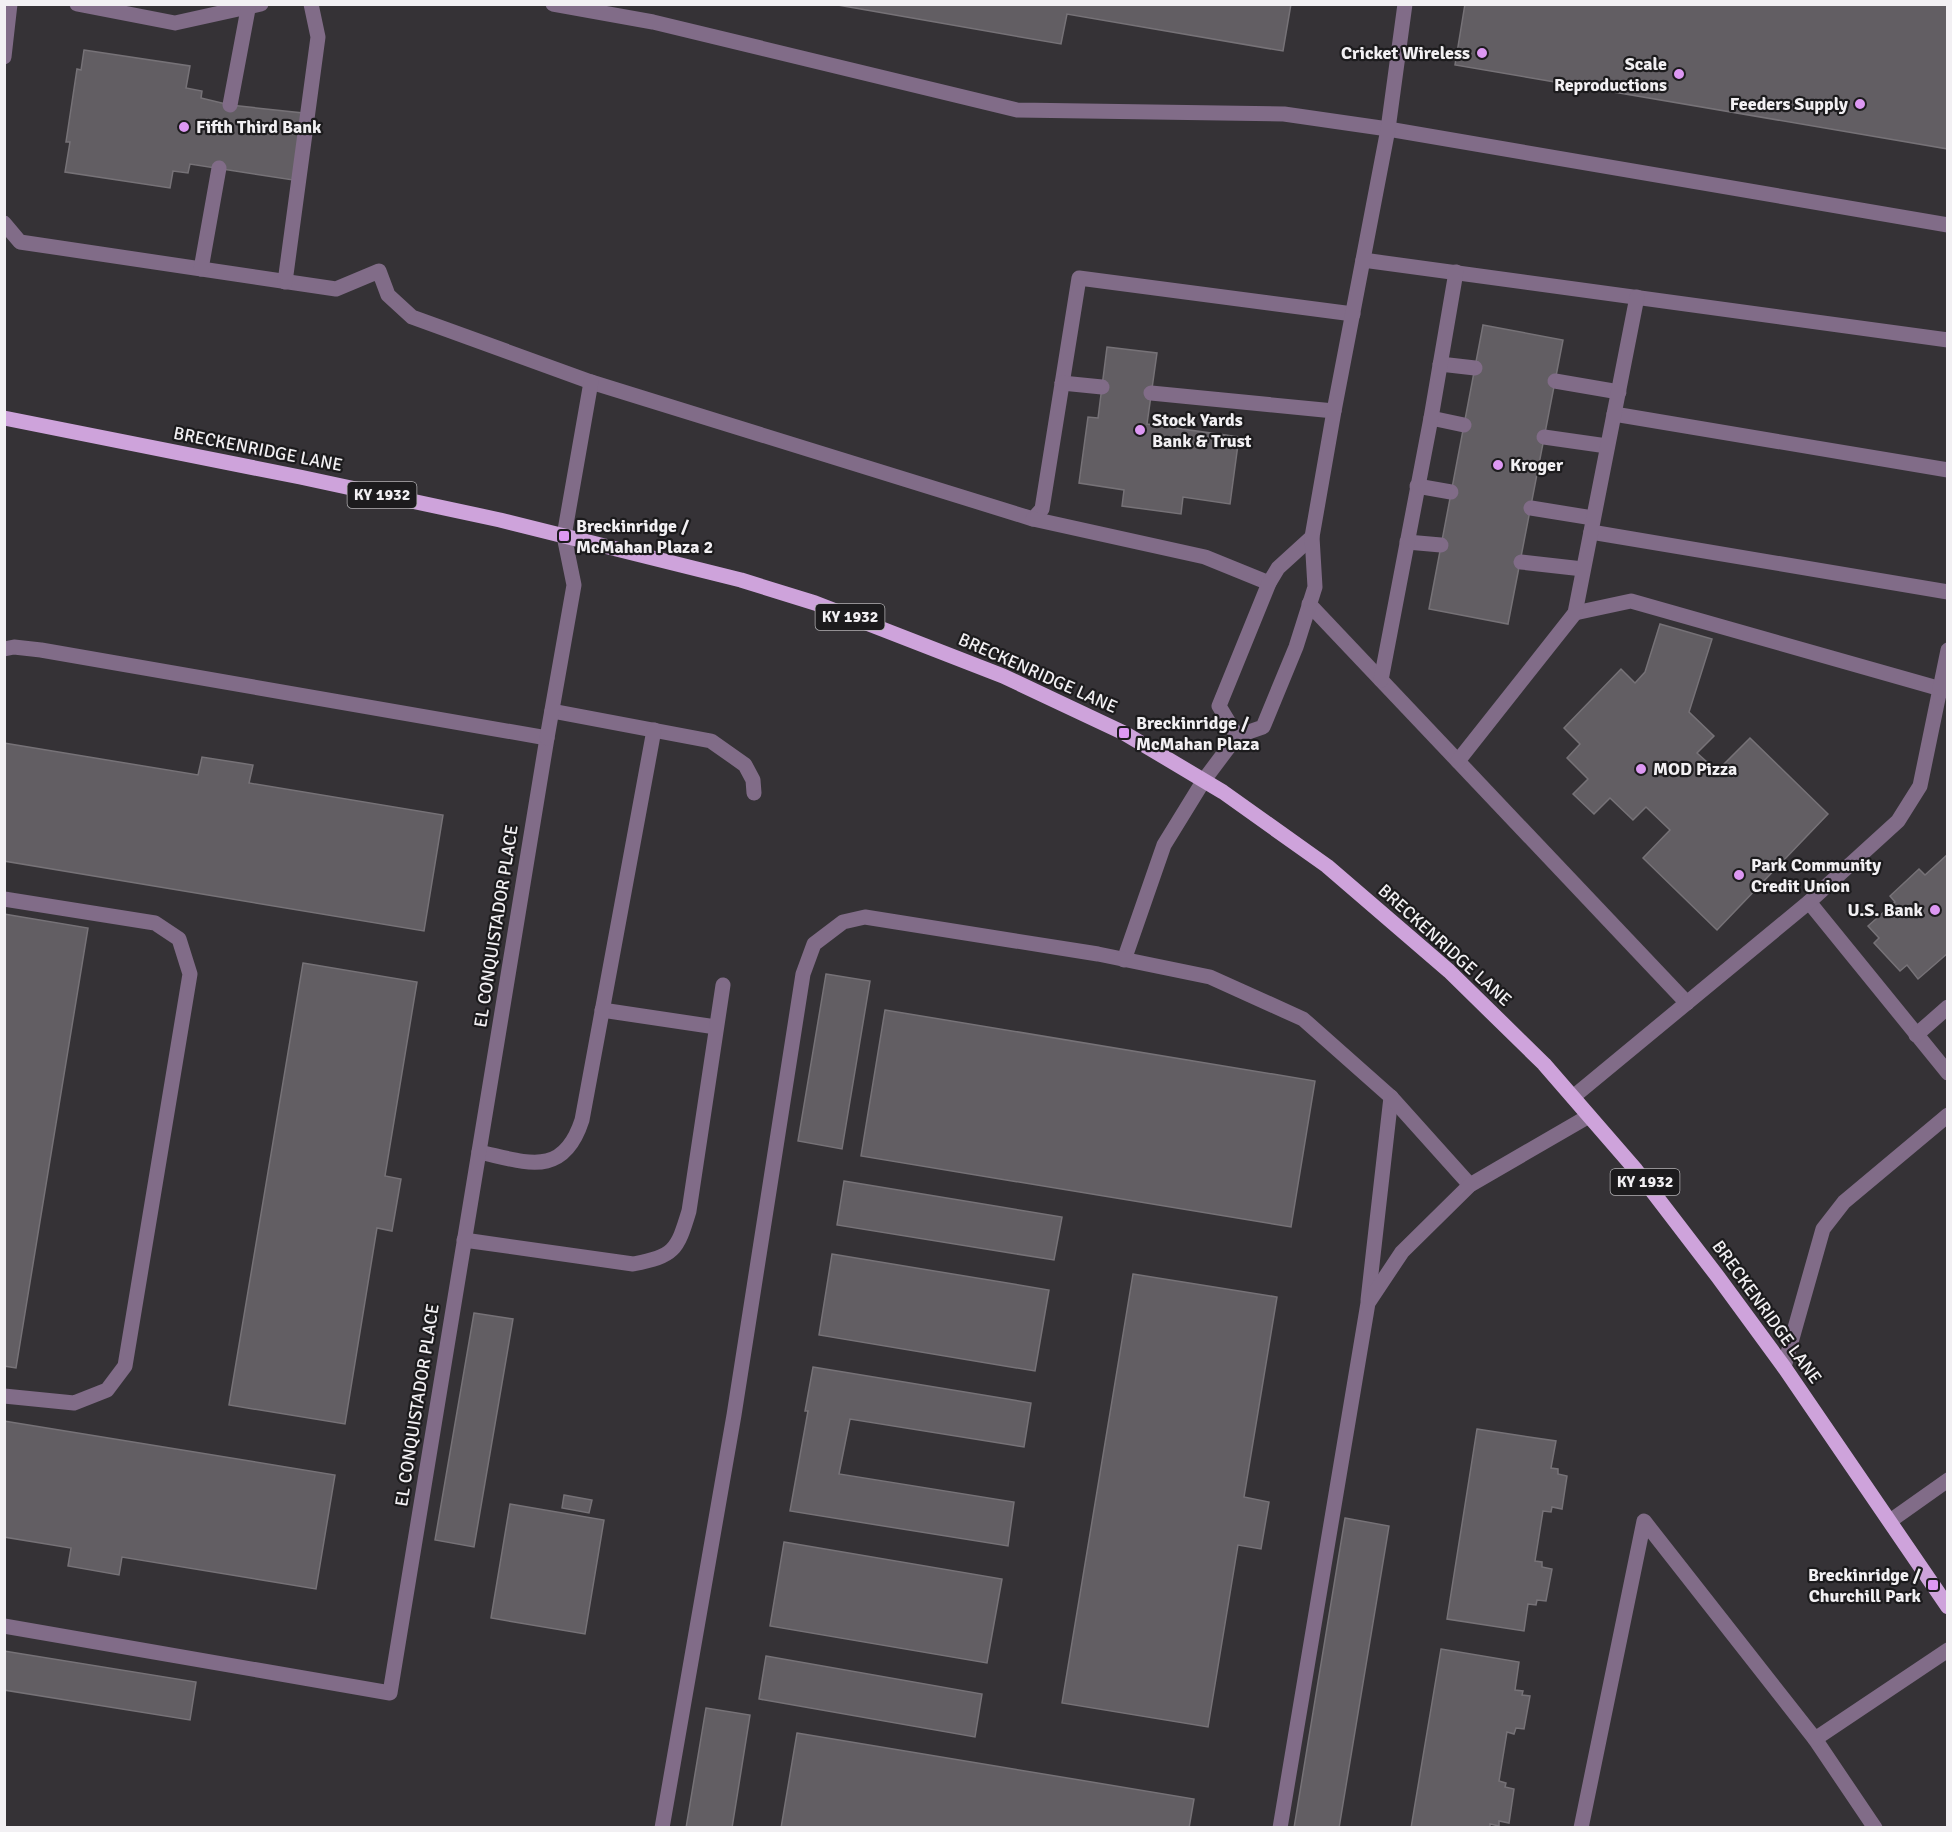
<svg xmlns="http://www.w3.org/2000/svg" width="1952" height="1832" font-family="Signika,sans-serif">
  <rect width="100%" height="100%" fill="#353236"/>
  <g fill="#625e63" stroke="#767277" stroke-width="1.5">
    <polygon points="832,4 1291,4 1283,51 1067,14 1061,44"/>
    <polygon points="1465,4 1948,4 1948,149 1455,65"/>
    <polygon points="84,50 190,66 186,88 202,91 201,98 230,105 303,113 293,180 190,164 188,173 173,171 170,188 65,172 70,142 66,142 77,69 81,70"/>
    <polygon points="1483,325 1563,340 1508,624 1429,609"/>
    <polygon points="1107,347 1157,353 1147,424 1239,437 1230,504 1183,497 1181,514 1122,506 1124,490 1079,483 1088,417 1098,418"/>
    <polygon points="1660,624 1712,639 1689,712 1714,736 1697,753 1717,771 1750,738 1828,814 1717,930 1643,858 1670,830 1646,807 1633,820 1610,798 1594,814 1573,794 1588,779 1567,758 1580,744 1564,728 1621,669 1635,683 1645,672"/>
    <polygon points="4,743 198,775 202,757 253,765 249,783 443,815 424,931 4,861"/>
    <polygon points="1948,854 1948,953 1918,979 1907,965 1900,971 1874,943 1879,938 1868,926 1895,902 1890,896 1919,869 1925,875"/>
    <polygon points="4,914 88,928 16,1368 4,1366"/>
    <polygon points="303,963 417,982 385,1176 401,1179 392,1231 377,1228 345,1424 229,1405"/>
    <polygon points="826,974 870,981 842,1149 798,1141"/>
    <polygon points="885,1010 1315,1081 1291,1227 861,1156"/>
    <polygon points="844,1181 1062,1217 1054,1260 837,1225"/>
    <polygon points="832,1254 1049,1290 1035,1371 819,1335"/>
    <polygon points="1133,1274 1277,1297 1244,1497 1269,1502 1261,1549 1238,1545 1208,1727 1062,1703"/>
    <polygon points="474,1313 513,1319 474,1547 435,1540"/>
    <polygon points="813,1367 1031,1403 1024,1447 850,1419 839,1474 1014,1502 1008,1546 790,1511 808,1411 805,1411"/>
    <polygon points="4,1421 335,1475 316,1589 122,1557 119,1575 68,1566 71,1548 4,1537"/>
    <polygon points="1477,1429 1556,1441 1551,1468 1558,1469 1558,1474 1567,1476 1562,1509 1552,1507 1551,1512 1543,1511 1535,1561 1542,1562 1542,1567 1552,1569 1546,1601 1537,1600 1536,1605 1528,1604 1524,1631 1447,1619"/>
    <polygon points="564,1495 592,1500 589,1513 562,1508"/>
    <polygon points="510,1504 604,1520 585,1634 491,1618"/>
    <polygon points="1345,1518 1389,1526 1339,1828 1294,1828"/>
    <polygon points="784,1542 1002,1579 987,1663 770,1626"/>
    <polygon points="1441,1649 1519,1662 1515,1690 1523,1691 1522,1695 1530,1696 1524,1729 1516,1728 1514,1734 1507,1732 1499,1781 1506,1783 1505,1787 1514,1789 1509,1823 1499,1821 1499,1826 1490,1824 1490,1828 1411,1828"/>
    <polygon points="4,1651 196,1682 190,1720 4,1690"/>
    <polygon points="766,1656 982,1694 975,1737 759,1699"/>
    <polygon points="706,1708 750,1715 732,1828 686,1828"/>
    <polygon points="797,1733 1194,1799 1189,1828 781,1828"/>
  </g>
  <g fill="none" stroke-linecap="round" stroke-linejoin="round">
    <g stroke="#816c88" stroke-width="15">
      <polyline points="77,4 175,23 261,4"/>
      <polyline points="553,4 653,22 1017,110 1284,114 1388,129 1948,225"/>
      <polyline points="4,57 10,4"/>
      <polyline points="230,105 249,4"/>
      <polyline points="4,223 20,242 336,289 379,271 388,295 412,317 591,382 1033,519 1042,509 1079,278 1353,314"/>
      <polyline points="1363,260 1948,340"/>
      <polyline points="201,269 219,168"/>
      <polyline points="285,282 318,37 311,4"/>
      <polyline points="1440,364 1475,368"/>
      <polyline points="1555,381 1619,392"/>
      <polyline points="1062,383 1102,387"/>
      <polyline points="1151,393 1334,411"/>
      <polyline points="1614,414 1948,470"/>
      <polyline points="1431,418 1464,425"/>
      <polyline points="1544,437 1607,446"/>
      <polyline points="1417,486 1451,492"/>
      <polyline points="1531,508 1593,518"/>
      <polyline points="1033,519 1205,557 1269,583"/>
      <polyline points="1591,532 1948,592"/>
      <polyline points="564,536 591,382"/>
      <polyline points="1407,542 1441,545"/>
      <polyline points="1521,562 1583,569"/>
      <polyline points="1309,604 1687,1003"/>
      <polyline points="1575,613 1631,601 1948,691"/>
      <polyline points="1381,680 1431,418 1456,272"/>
      <polyline points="552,711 711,741 745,765 753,780 754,793"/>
      <polyline points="1237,736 1219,706 1269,583 1278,568 1312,537"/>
      <polyline points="1458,761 1575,613 1637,297"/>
      <polyline points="1809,902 1948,1073"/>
      <polyline points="1124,960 1164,845 1204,780 1237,736 1263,727 1296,647 1315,587 1312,537 1334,411 1388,129 1405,4"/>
      <polyline points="602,1010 716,1027"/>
      <polyline points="1916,1035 1948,1007"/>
      <polyline points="1573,1097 1809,902 1898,821 1920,786 1948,650"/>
      <path d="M479,1152C526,1162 563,1179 582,1120L654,730"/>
      <path d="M464,1240L633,1264C674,1256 677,1251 689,1211L723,985"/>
      <polyline points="1368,1300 1391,1097"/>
      <polyline points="1784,1367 1823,1229 1844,1202 1948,1115"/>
      <polyline points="1815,1739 1875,1828"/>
      <polyline points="662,1828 734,1415 803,974 814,944 843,922 865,917 1098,954 1210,977 1303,1019 1391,1097 1470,1185"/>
      <polyline points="1280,1828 1368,1303 1402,1252 1470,1185 1589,1116"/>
      <polyline points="1581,1828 1644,1521 1815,1739 1948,1650"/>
    </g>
    <g stroke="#816c88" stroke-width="15">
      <polyline points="4,649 14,647 41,650 547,738 390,1693 4,1626"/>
      <polyline points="547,738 574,585 564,536"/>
      <polyline points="4,899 155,923 179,939 190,974 125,1366 107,1390 74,1403 4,1396"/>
      <polyline points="1890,1521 1948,1480"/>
    </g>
    <polyline stroke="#cea3db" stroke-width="15" points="4,418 300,477 500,520 741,580 815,603 1003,676 1124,733 1223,792 1327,866 1449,971 1544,1064 1636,1170 1718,1277 1784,1367 1948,1607"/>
  </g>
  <g fill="#dd98f3" stroke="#1c1b1d" stroke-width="2">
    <circle cx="1482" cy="53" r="6"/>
    <circle cx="1679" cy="74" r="6"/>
    <circle cx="1860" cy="104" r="6"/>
    <circle cx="184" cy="127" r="6"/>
    <circle cx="1140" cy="430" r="6"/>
    <circle cx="1498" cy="465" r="6"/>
    <rect x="558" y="530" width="12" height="12" rx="3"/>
    <rect x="1118" y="727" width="12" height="12" rx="3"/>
    <circle cx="1641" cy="769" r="6"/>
    <circle cx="1739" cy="875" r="6"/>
    <circle cx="1935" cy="910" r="6"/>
    <rect x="1927" y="1579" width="12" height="12" rx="3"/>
  </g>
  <g text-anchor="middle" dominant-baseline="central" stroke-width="4.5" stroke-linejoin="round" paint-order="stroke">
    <g fill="#1c1b1d" stroke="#b2b0b3" stroke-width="1.5">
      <rect x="347.5" y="482" width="69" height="26" rx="4.5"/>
      <rect x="815.5" y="604" width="69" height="26" rx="4.5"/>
      <rect x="1610.5" y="1169" width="69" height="26" rx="4.5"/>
    </g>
    <g font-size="16" font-weight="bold" fill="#f2f0f3">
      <text x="382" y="495">KY 1932</text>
      <text x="850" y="617">KY 1932</text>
      <text x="1645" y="1182">KY 1932</text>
    </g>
    <g font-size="18" font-weight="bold" fill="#f2f0f3" stroke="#1c1b1d" text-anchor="start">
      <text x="1470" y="53" text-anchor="end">Cricket Wireless</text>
      <text x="1667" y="64" text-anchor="end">Scale<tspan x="1667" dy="21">Reproductions</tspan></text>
      <text x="1848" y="104" text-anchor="end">Feeders Supply</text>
      <text x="196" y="127">Fifth Third Bank</text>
      <text x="1152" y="420">Stock Yards<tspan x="1152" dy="21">Bank &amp; Trust</tspan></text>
      <text x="1510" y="465">Kroger</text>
      <text x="576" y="526">Breckinridge /<tspan x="576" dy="21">McMahan Plaza 2</tspan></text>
      <text x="1136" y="723">Breckinridge /<tspan x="1136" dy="21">McMahan Plaza</tspan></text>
      <text x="1653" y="769">MOD Pizza</text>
      <text x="1751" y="865">Park Community<tspan x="1751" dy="21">Credit Union</tspan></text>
      <text x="1923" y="910" text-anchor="end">U.S. Bank</text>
      <text x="1921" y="1575" text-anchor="end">Breckinridge /<tspan x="1921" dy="21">Churchill Park</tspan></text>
    </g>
    <g font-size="18" fill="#f2f0f3" stroke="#1c1b1d">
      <text transform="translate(258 449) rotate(11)">BRECKENRIDGE LANE</text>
      <text transform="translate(1038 673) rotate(24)">BRECKENRIDGE LANE</text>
      <text transform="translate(496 926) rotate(-81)">EL CONQUISTADOR PLACE</text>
      <text transform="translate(1445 945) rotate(42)">BRECKENRIDGE LANE</text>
      <text transform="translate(1767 1312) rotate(54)">BRECKENRIDGE LANE</text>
      <text transform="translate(417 1405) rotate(-81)">EL CONQUISTADOR PLACE</text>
    </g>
  </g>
  <rect width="1952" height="1832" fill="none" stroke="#f2f0f3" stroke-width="12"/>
</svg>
